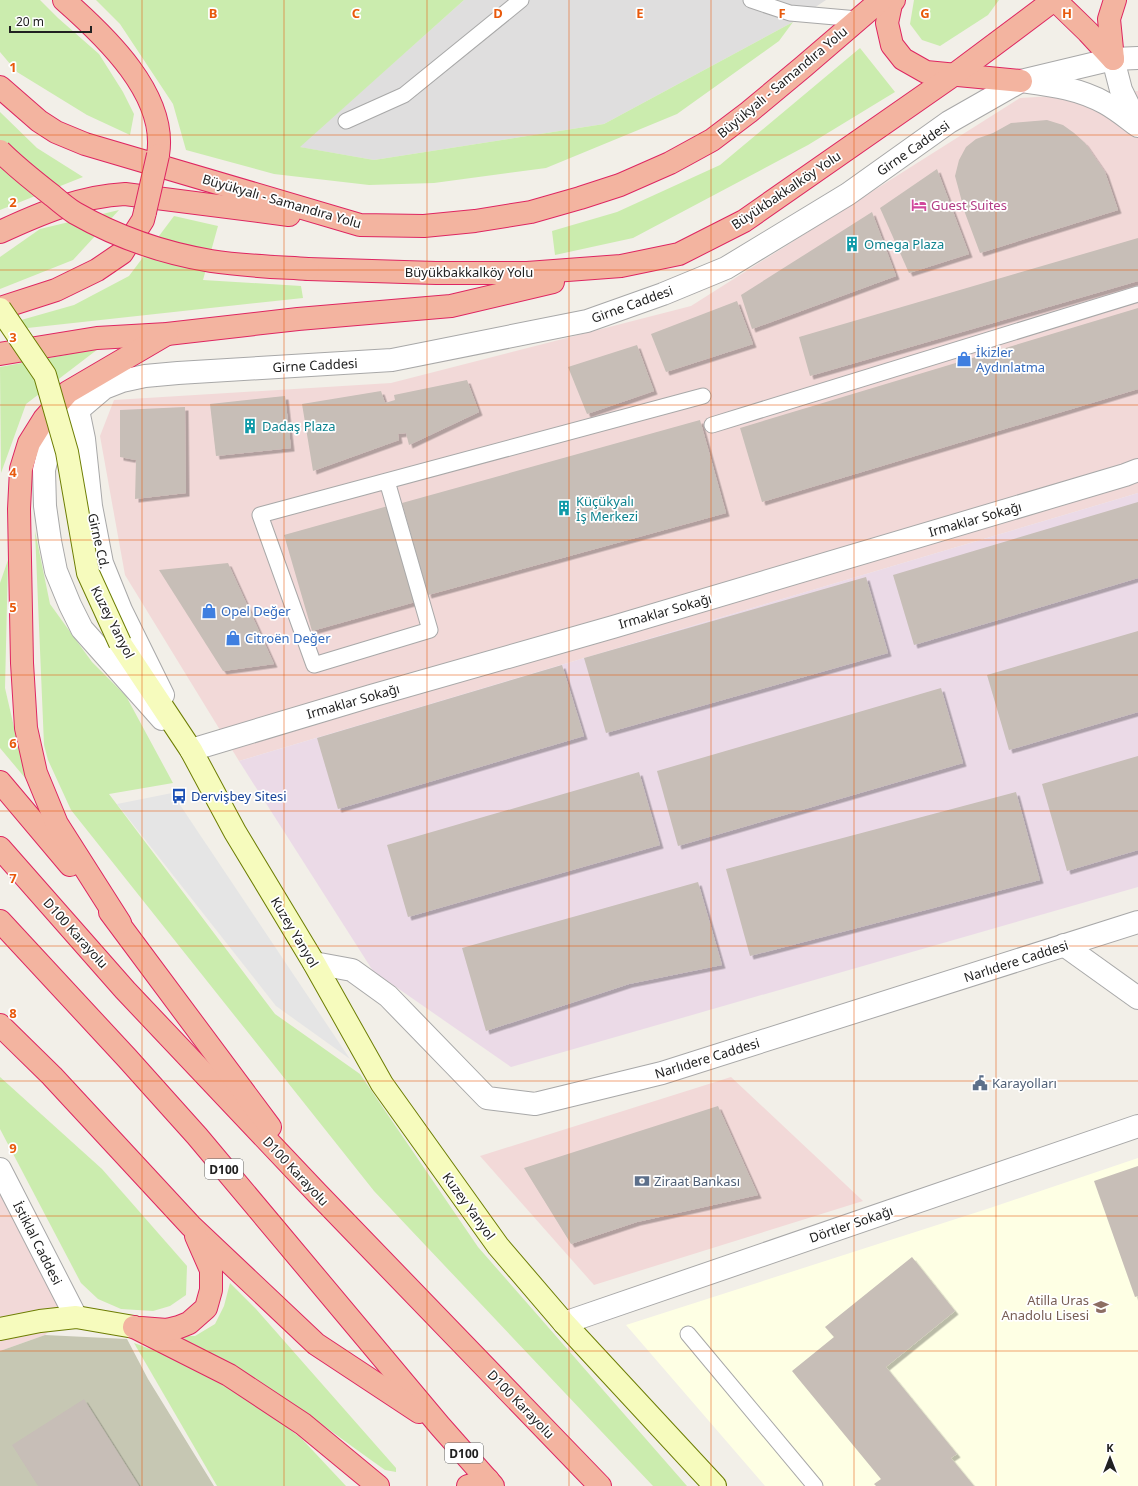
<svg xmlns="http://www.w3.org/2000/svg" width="1138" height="1486" font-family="'Noto Sans',sans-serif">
  <defs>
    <filter id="shadow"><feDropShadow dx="3.5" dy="3.5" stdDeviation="0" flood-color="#0004"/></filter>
  </defs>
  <rect width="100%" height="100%" fill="#f2efe8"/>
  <polygon fill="#dfdede" points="464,0 826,0 793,22 604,124 374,160 299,147"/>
  <g fill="#f2d9d8">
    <polygon points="1138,91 1138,493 239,761 125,575 100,436 114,400 391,383 691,306 1020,98"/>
    <polygon points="731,1077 863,1201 594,1285 480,1156"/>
    <polygon points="0,1190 66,1313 45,1335 0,1351"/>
  </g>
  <polygon fill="#ebdae7" points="1138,493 1138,887 511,1067 373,971 239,761"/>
  <polygon fill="#feffe4" points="1138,1158 1138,1486 765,1486 626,1325 990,1208"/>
  <polygon fill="#c6c7b3" points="45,1335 127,1339 148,1379 214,1486 0,1486 0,1351"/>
  <g fill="#cbecae">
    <polygon points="0,0 40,0 58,18 99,54 123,92 134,114 130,135 87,115 17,72 0,52"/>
    <polygon points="96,0 464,0 300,147 374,160 604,124 793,22 779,41 677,114 546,168 434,183 369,185 274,174 186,150 173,104 120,24"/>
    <polygon points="914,0 999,0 988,15 940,46 922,40 910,24"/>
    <polygon points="860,48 895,92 808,145 633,238 555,255 552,231 617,212 720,165"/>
    <polygon points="0,112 37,148 83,177 0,210"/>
    <polygon points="119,210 73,260 0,289 0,257 40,229"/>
    <polygon points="174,216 218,226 203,280 301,286 303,298 0,331 0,326 74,305 129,276"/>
    <polygon points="98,349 26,404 1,473 0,367"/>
    <polygon points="35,531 50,604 92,662 126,696 173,783 109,794 275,1014 360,1074 478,1247 687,1486 653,1486 374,1191 71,810 48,760 44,745"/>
    <polygon points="8,560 5,688 26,779 0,748 0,583"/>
    <polygon points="0,1077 102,1169 187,1266 186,1295 170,1306 153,1311 121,1309 98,1299 81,1283 0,1129"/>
    <path d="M230,1283L256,1309L396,1468V1472L385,1470C323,1426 257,1373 186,1343L184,1338L187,1336H195L215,1324L224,1306Z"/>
    <polygon points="134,1343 189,1363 242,1393 301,1438 346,1486 217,1486"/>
  </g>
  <polygon fill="#e5e5e5" points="172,793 350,1059 276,1006 117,804"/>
  <g fill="#c7beb7" filter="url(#shadow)">
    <polygon points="1047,120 1063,125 1074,133 1085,143 1105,172 1118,210 980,253 965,213 955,176 959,160 966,147 976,139 993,133 1011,123"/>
    <polygon points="937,169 969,254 909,273 880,208"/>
    <polygon points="872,212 896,276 752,329 741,295"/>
    <polygon points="1138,238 1138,281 810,376 799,337"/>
    <polygon points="737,301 753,344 666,372 651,334"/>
    <polygon points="1138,308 1138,389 762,502 740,428"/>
    <polygon points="637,345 654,391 587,414 568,367"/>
    <polygon points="467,380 479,412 409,445 406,433 398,434 399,440 313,471 302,404 381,391 385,403 395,400 394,395"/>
    <polygon points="285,396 291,448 216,456 210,404"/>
    <polygon points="185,407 186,493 135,499 136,460 120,457 120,410"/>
    <polygon points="700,420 726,513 428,595 402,503"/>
    <polygon points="1138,502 1138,578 914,645 893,575"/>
    <polygon points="388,506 415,602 312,631 284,535"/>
    <polygon points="228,563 274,664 223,671 159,570"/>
    <polygon points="866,577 888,653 606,733 584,658"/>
    <polygon points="1138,631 1138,712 1009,750 987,675"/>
    <polygon points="562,665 584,736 338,809 317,738"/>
    <polygon points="941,688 963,763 678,846 657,771"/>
    <polygon points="1138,756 1138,850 1067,871 1042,784"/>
    <polygon points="639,772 660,845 408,917 387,845"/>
    <polygon points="1016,792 1040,880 750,956 726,869"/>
    <polygon points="698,882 722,965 629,984 486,1031 462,948"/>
    <polygon points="718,1106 758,1195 637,1222 571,1244 524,1168"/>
    <polygon points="1138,1166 1138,1296 1135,1297 1094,1181"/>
    <polygon points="912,1257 955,1311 886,1367 957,1454 951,1458 974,1486 876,1486 874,1484 881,1479 792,1371 834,1337 825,1327"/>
    <polygon points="84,1399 139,1486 38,1486 12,1445"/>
  </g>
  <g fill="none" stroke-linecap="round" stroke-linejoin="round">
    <g stroke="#a8a8a8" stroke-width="17">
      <g id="service">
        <polyline points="751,0 790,13 858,19"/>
        <polyline points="346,121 404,95 521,0"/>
        <polyline points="712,425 1138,294"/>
        <polyline points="387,481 430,630 314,665 260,515 703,396"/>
        <polyline points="688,1334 815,1486"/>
      </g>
    </g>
    <g stroke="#a8a8a8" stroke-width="24">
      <g id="minor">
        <polyline points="1113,59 1121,90 1138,125"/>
        <path d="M1021,81C1050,85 1078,88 1105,103C1116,109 1127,118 1138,126"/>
        <polyline points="191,750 371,696 613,627 1125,475 1138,470"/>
        <polyline points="1064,945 1138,998"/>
        <polyline points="0,1169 76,1317"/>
        <polyline points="564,1323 1138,1126"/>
      </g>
    </g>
    <g stroke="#a8a8a8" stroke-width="24">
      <g id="tertiary">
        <polyline points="78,410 84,439 91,506 102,563 121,610 163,695"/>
        <polyline points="162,719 82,629 70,605 56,571 50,541 45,506 44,470 52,437 78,410 104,388 122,381 145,376 178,373 392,360 587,321 663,294 726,268 848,194 949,122 1021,81 1113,59 1138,58"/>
        <polyline points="314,963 352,970 388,996 487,1098 535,1104 662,1073 1138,922"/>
      </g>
    </g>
    <g stroke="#6d7d03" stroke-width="24">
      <g id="secondary">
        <polyline points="120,643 191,750 235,832 314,963 382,1084 498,1246 564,1323 715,1486"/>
        <polyline points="0,1329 40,1321 76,1317 134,1327"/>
      </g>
    </g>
    <g stroke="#de2661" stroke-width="24">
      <g id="trunk">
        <path d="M64,0C105,36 168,95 158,155"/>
        <polyline points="894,0 891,4 887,23 892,45 903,59 926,72 1021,81"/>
        <polyline points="1055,0 1088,32 1113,59"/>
        <polyline points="1113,59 1109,19 1115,0"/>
        <polyline points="0,87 39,121 56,132 85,144 360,225 424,226 475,221 531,212 580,198 620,185 670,163 712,140 749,112 803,67 881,0"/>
        <path d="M0,232C39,214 81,196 125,194L289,215"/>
        <polyline points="308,269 436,273 527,273 621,266 679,254 744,221 955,74 1054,0"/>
        <polyline points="0,308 56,290 97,270 122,253 143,220 145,212"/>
        <polyline points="0,354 97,338 167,334 298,319 451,306 553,282"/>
        <polyline points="0,782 70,865"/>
        <polyline points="0,848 125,990 317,1193 600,1486"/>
        <polyline points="110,912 270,1127"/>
        <polyline points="0,921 127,1058 197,1136 440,1426 493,1486"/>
        <polyline points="120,923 57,824 36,773 26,728 22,663 19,509 21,469 29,443 44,419 68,392 167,334"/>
        <polyline points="0,1025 52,1076 191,1226 316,1344 419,1412"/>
        <polyline points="134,1327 229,1375 303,1424 378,1486"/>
        <polyline points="141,1328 167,1330 179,1327 189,1323 206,1308 211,1290 211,1270 196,1236"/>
        <polyline points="468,1486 488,1480"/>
      </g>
    </g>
    <use href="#service" stroke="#fff" stroke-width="15"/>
    <use href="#minor" stroke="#fff" stroke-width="22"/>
    <use href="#tertiary" stroke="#fff" stroke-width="22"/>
    <use href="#secondary" stroke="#f6fbbd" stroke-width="22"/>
    <use href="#trunk" stroke="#f3b4a0" stroke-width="22"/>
    <g stroke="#6d7d03" stroke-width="24" stroke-linecap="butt">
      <polyline id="secondary-bridge" points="0,309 45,375 67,452 88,573 120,643"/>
    </g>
    <g stroke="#de2661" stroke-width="24" stroke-linecap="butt">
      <g id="trunk-bridge">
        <path d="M0,151C16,167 35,182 53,196C60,202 67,208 75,213C117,237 163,253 211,261C243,266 276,267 308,269"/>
        <polyline points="145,212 158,155"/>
      </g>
    </g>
    <use href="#secondary-bridge" stroke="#f6fbbd" stroke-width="22"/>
    <use href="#trunk-bridge" stroke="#f3b4a0" stroke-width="22"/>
  </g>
  <path fill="none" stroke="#e8590c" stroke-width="1" stroke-opacity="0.55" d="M142,0V1486M284,0V1486M427,0V1486M569,0V1486M711,0V1486M854,0V1486M996,0V1486M0,135H1138M0,270H1138M0,405H1138M0,540H1138M0,675H1138M0,811H1138M0,946H1138M0,1081H1138M0,1216H1138M0,1351H1138"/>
  <defs>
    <g id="hotel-bare" transform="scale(1.2)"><path d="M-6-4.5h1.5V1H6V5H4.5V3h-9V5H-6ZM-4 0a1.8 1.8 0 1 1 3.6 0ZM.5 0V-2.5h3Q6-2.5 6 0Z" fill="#d1479c" stroke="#fff" stroke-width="2.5" paint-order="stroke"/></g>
    <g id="building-bare" transform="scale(1.2)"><path d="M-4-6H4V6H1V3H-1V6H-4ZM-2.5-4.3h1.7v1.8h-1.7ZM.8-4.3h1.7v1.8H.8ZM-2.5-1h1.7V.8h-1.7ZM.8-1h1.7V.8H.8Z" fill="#0f9aa8" stroke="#fff" stroke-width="2.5" paint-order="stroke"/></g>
    <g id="shop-bare" transform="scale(1.2)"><path d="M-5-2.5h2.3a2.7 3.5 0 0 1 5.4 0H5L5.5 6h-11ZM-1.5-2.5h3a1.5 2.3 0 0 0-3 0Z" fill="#3f7fe0" stroke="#fff" stroke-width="2.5" paint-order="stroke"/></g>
    <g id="bus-bare" transform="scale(1.2)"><path d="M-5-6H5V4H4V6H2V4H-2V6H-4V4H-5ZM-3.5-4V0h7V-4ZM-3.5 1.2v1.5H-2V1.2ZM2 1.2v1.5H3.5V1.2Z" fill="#1a4fb4" stroke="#fff" stroke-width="2.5" paint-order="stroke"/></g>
    <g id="civic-bare" transform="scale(1.2)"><path d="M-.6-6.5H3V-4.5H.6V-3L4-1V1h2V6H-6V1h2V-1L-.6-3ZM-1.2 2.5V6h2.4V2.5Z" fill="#5c6f8a" stroke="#fff" stroke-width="2.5" paint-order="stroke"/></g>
    <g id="bank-bare" transform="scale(1.2)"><path d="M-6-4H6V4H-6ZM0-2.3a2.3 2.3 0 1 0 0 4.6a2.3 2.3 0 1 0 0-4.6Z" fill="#5c6f8a" stroke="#fff" stroke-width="2.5" paint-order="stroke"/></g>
    <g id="school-bare" transform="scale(1.2)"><path d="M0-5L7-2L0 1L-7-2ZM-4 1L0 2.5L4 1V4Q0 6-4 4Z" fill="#8d6e63" stroke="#fff" stroke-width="2.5" paint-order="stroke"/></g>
  </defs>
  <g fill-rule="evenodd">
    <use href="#hotel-bare" x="919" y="205"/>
    <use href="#building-bare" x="852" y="244"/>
    <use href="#shop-bare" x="964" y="359"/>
    <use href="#building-bare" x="250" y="426"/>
    <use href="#building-bare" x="564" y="508"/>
    <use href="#shop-bare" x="209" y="611"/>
    <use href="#shop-bare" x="233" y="638"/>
    <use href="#bus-bare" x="179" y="796"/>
    <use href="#civic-bare" x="980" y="1083"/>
    <use href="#bank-bare" x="642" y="1181"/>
    <use href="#school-bare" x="1101" y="1307"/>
  </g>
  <g text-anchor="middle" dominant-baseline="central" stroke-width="3.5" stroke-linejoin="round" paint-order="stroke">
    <g fill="#fff" stroke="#646464" stroke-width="1">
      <rect x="205" y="1159" width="38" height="20" rx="3"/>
      <rect x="445" y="1443" width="38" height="20" rx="3"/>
    </g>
    <g font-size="12" font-weight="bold" fill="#212121">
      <text x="224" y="1169">D100</text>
      <text x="464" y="1453">D100</text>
    </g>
    <g font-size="13" fill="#212121" stroke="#fff">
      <text transform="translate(782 82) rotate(-40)">Büyükyalı - Samandıra Yolu</text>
      <text transform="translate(913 148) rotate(-35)">Girne Caddesi</text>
      <text transform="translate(786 190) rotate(-34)">Büyükbakkalköy Yolu</text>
      <text transform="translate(282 201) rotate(16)">Büyükyalı - Samandıra Yolu</text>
      <text x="469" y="272">Büyükbakkalköy Yolu</text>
      <text transform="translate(632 304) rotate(-20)">Girne Caddesi</text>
      <text transform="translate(315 365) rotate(-3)">Girne Caddesi</text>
      <text transform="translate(975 519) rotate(-16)">Irmaklar Sokağı</text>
      <text transform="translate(99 541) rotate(77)">Girne Cd.</text>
      <text transform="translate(665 611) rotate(-16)">Irmaklar Sokağı</text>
      <text transform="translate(113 622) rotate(63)">Kuzey Yanyol</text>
      <text transform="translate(353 701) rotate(-16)">Irmaklar Sokağı</text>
      <text transform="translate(295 932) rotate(59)">Kuzey Yanyol</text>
      <text transform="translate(76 933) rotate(48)">D100 Karayolu</text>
      <text transform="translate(1016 961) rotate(-18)">Narlıdere Caddesi</text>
      <text transform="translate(707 1058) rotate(-17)">Narlıdere Caddesi</text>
      <text transform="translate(296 1171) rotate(47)">D100 Karayolu</text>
      <text transform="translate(469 1206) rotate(54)">Kuzey Yanyol</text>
      <text transform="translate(851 1224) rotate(-19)">Dörtler Sokağı</text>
      <text transform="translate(38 1243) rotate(63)">İstiklal Caddesi</text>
      <text transform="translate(521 1404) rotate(46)">D100 Karayolu</text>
    </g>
    <g font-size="13" fill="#b23c85" stroke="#fff" text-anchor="start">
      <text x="931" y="205">Guest Suites</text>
    </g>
    <g font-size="13" fill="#0d838f" stroke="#fff" text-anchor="start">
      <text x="864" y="244">Omega Plaza</text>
      <text x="262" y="426">Dadaş Plaza</text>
      <text x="576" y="501">Küçükyalı<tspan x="576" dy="15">İş Merkezi</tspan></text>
    </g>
    <g font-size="13" fill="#366cbe" stroke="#fff" text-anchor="start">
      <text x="976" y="352">İkizler<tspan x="976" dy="15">Aydınlatma</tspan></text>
      <text x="221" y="611">Opel Değer</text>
      <text x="245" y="638">Citroën Değer</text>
    </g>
    <g font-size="13" fill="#164399" stroke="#fff" text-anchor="start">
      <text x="191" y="796">Dervişbey Sitesi</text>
    </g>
    <g font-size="13" fill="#4e5e75" stroke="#fff" text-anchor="start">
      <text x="992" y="1083">Karayolları</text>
      <text x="654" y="1181">Ziraat Bankası</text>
    </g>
    <g font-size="13" fill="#785e54" stroke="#fff" text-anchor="end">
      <text x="1089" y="1300">Atilla Uras<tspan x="1089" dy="15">Anadolu Lisesi</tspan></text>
    </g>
  </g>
  <g font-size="13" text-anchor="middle" font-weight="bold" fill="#e8590c" stroke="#fff" stroke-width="3.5" stroke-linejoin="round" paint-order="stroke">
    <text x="213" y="18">B</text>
    <text x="356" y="18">C</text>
    <text x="498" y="18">D</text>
    <text x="640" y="18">E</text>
    <text x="782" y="18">F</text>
    <text x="925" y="18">G</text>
    <text x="1067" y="18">H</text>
    <text x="13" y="72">1</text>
    <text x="13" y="207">2</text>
    <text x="13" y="342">3</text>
    <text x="13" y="477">4</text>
    <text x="13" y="612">5</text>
    <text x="13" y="748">6</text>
    <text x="13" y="883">7</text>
    <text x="13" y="1018">8</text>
    <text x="13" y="1153">9</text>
  </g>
  <g transform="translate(1110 1458)" stroke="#ffffff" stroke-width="3" paint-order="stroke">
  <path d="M0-3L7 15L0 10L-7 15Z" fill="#212121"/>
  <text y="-6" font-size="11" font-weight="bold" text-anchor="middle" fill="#212121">K</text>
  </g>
  <path d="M10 26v6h81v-6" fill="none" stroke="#212121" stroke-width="2"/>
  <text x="16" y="26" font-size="12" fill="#212121" stroke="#ffffff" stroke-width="3" paint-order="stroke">20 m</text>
</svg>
